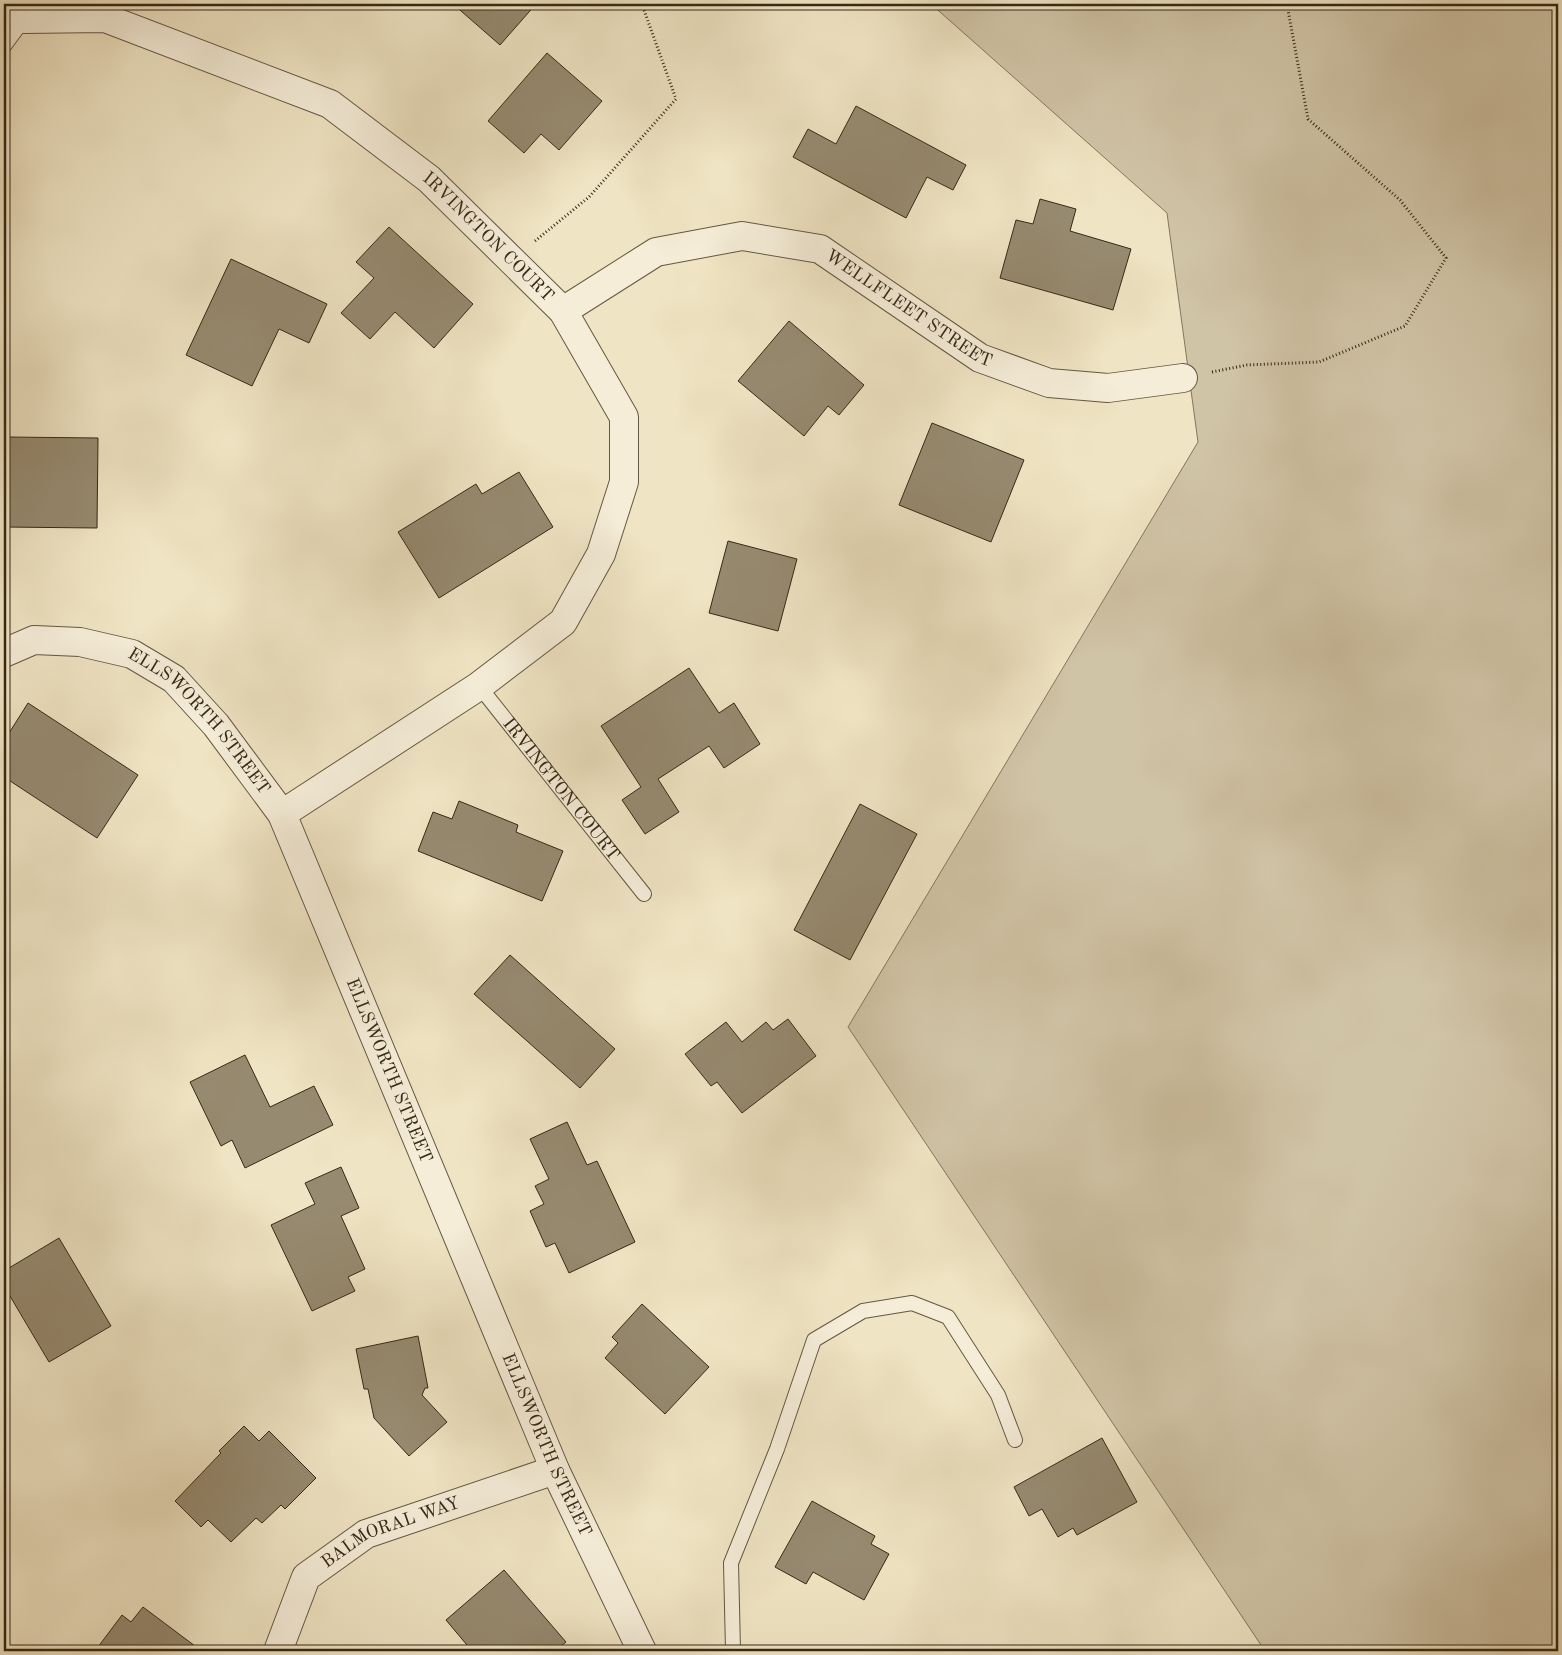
<svg xmlns="http://www.w3.org/2000/svg" width="1562" height="1655" font-family="'Old Standard TT',serif">
  <rect width="100%" height="100%" fill="#efe4c3"/>
  <filter id="stains"><feTurbulence type="fractalNoise" baseFrequency=".004" numOctaves="4"/><feColorMatrix values="0 0 0 0 .2 0 0 0 0 .09 0 0 0 0 .02 0 0 0 .5 -.17"/></filter>
  <radialGradient id="worn" r=".72"><stop offset=".6" stop-color="#630" stop-opacity="0"/><stop offset="1" stop-color="#630" stop-opacity=".3"/></radialGradient>
  <polygon fill="#d0c4a6" stroke="#83765e" points="931,4 1558,4 1558,1651 1265,1651 848,1027 1198,442 1167,213"/>
  <g fill="#968a70" stroke="#362916">
    <polygon points="453,4 536,4 500,45"/>
    <polygon points="547,53 602,101 559,150 541,134 524,153 488,121"/>
    <polygon points="856,106 966,165 953,190 927,177 906,218 793,157 808,129 836,144"/>
    <polygon points="1040,199 1076,209 1070,231 1131,249 1113,310 1000,278 1016,220 1033,224"/>
    <polygon points="389,227 473,304 434,348 395,312 370,339 341,313 374,278 356,262"/>
    <polygon points="231,259 327,304 309,343 279,329 252,386 186,355"/>
    <polygon points="789,321 864,385 839,415 828,406 804,436 738,381"/>
    <polygon points="932,423 1024,460 991,542 899,505"/>
    <polygon points="8,437 98,438 97,528 4,527"/>
    <polygon points="519,472 553,527 439,598 398,532 476,484 482,494"/>
    <polygon points="728,541 797,559 778,631 709,613"/>
    <polygon points="689,668 719,713 734,703 760,744 724,768 709,746 658,779 679,812 645,834 622,800 641,787 601,726"/>
    <polygon points="28,703 138,775 97,838 4,777 4,741"/>
    <polygon points="459,801 518,825 516,832 563,851 542,901 418,851 433,812 452,819"/>
    <polygon points="860,804 917,834 850,960 794,930"/>
    <polygon points="510,955 615,1049 580,1088 474,994"/>
    <polygon points="788,1019 816,1056 742,1113 717,1082 711,1086 685,1054 726,1022 742,1042 766,1022 773,1030"/>
    <polygon points="245,1055 270,1107 314,1086 333,1125 245,1168 232,1140 221,1146 190,1082"/>
    <polygon points="567,1122 587,1165 597,1161 635,1242 569,1273 555,1243 546,1247 530,1211 544,1204 535,1186 549,1179 530,1139"/>
    <polygon points="341,1167 359,1208 341,1216 365,1269 348,1277 355,1291 312,1311 271,1225 315,1204 305,1183"/>
    <polygon points="59,1238 111,1326 49,1362 4,1286 4,1271"/>
    <polygon points="642,1304 709,1367 665,1414 605,1358 618,1343 612,1337"/>
    <polygon points="418,1336 428,1388 425,1388 422,1395 447,1422 409,1456 374,1418 368,1389 364,1389 356,1349"/>
    <polygon points="244,1426 259,1441 269,1431 316,1478 285,1509 281,1505 262,1523 256,1518 231,1542 208,1520 201,1527 175,1501 221,1453 219,1451"/>
    <polygon points="1102,1438 1137,1502 1077,1535 1073,1528 1058,1537 1042,1509 1029,1516 1014,1487"/>
    <polygon points="812,1501 875,1536 871,1544 889,1554 864,1600 813,1572 806,1584 775,1567"/>
    <polygon points="504,1570 566,1642 555,1651 472,1651 446,1620"/>
    <polygon points="143,1607 195,1646 191,1651 95,1651 122,1615 131,1622"/>
  </g>
  <g fill="none" stroke-linecap="round" stroke-linejoin="round">
    <g stroke="#645841" stroke-width="16">
      <g id="lane">
        <polyline points="4,46 24,19"/>
        <path id="s1" d="M479,686L644,894"/>
        <polyline points="733,1651 731,1563 777,1449 814,1340 863,1311 912,1303 948,1317 998,1395 1015,1440"/>
      </g>
    </g>
    <g stroke="#645841" stroke-width="30">
      <g id="street">
        <path id="s2" d="M9,4L24,19L105,18L330,104L429,179L563,311L624,417V482L601,554L563,622L479,686L282,814"/>
        <path id="s3" d="M563,311L656,252L742,236L820,249L980,358L1049,383L1108,388L1183,378"/>
        <path id="s4" d="M4,653L34,640L80,642L132,654L174,679L216,725L282,814L555,1470L642,1651"/>
        <path id="s5" d="M278,1651L306,1577L366,1534L555,1470"/>
      </g>
    </g>
    <g stroke="#362916" stroke-width="3" stroke-dasharray="1 2.5" stroke-linecap="butt">
      <polyline points="535,241 589,197 676,99 644,10 646,4"/>
      <polyline points="1212,372 1247,365 1319,362 1405,326 1446,258 1400,200 1308,119 1288,10 1290,4"/>
    </g>
    <use href="#lane" stroke="#f5edd8" stroke-width="14"/>
    <use href="#street" stroke="#f5edd8" stroke-width="28"/>
  </g>
  <g text-anchor="middle" dominant-baseline="central" stroke-width="5" stroke-linejoin="round" paint-order="stroke">
    <g font-size="18" fill="#362916" stroke="#f5edd8">
      <text stroke="none"><textPath href="#s2" startOffset="550">IRVINGTON COURT</textPath></text>
      <text stroke="none"><textPath href="#s3" startOffset="384">WELLFLEET STREET</textPath></text>
      <text stroke="none"><textPath href="#s4" startOffset="228">ELLSWORTH STREET</textPath></text>
      <text stroke="none"><textPath href="#s1" startOffset="132">IRVINGTON COURT</textPath></text>
      <text stroke="none"><textPath href="#s4" startOffset="632">ELLSWORTH STREET</textPath></text>
      <text stroke="none"><textPath href="#s4" startOffset="1038">ELLSWORTH STREET</textPath></text>
      <text stroke="none"><textPath href="#s5" startOffset="176">BALMORAL WAY</textPath></text>
    </g>
  </g>
  <rect width="1562" height="1655" fill="none" stroke="#efe4c3" stroke-width="20"/>
  <rect x="5" y="5" width="1552" height="1645" fill="none" stroke="#362916" stroke-width="2.5"/>
  <rect x="10" y="10" width="1542" height="1635" fill="none" stroke="#362916"/>
  <rect width="100%" height="100%" filter="url(#stains)"/>
  <rect width="100%" height="100%" fill="url(#worn)"/>
</svg>
